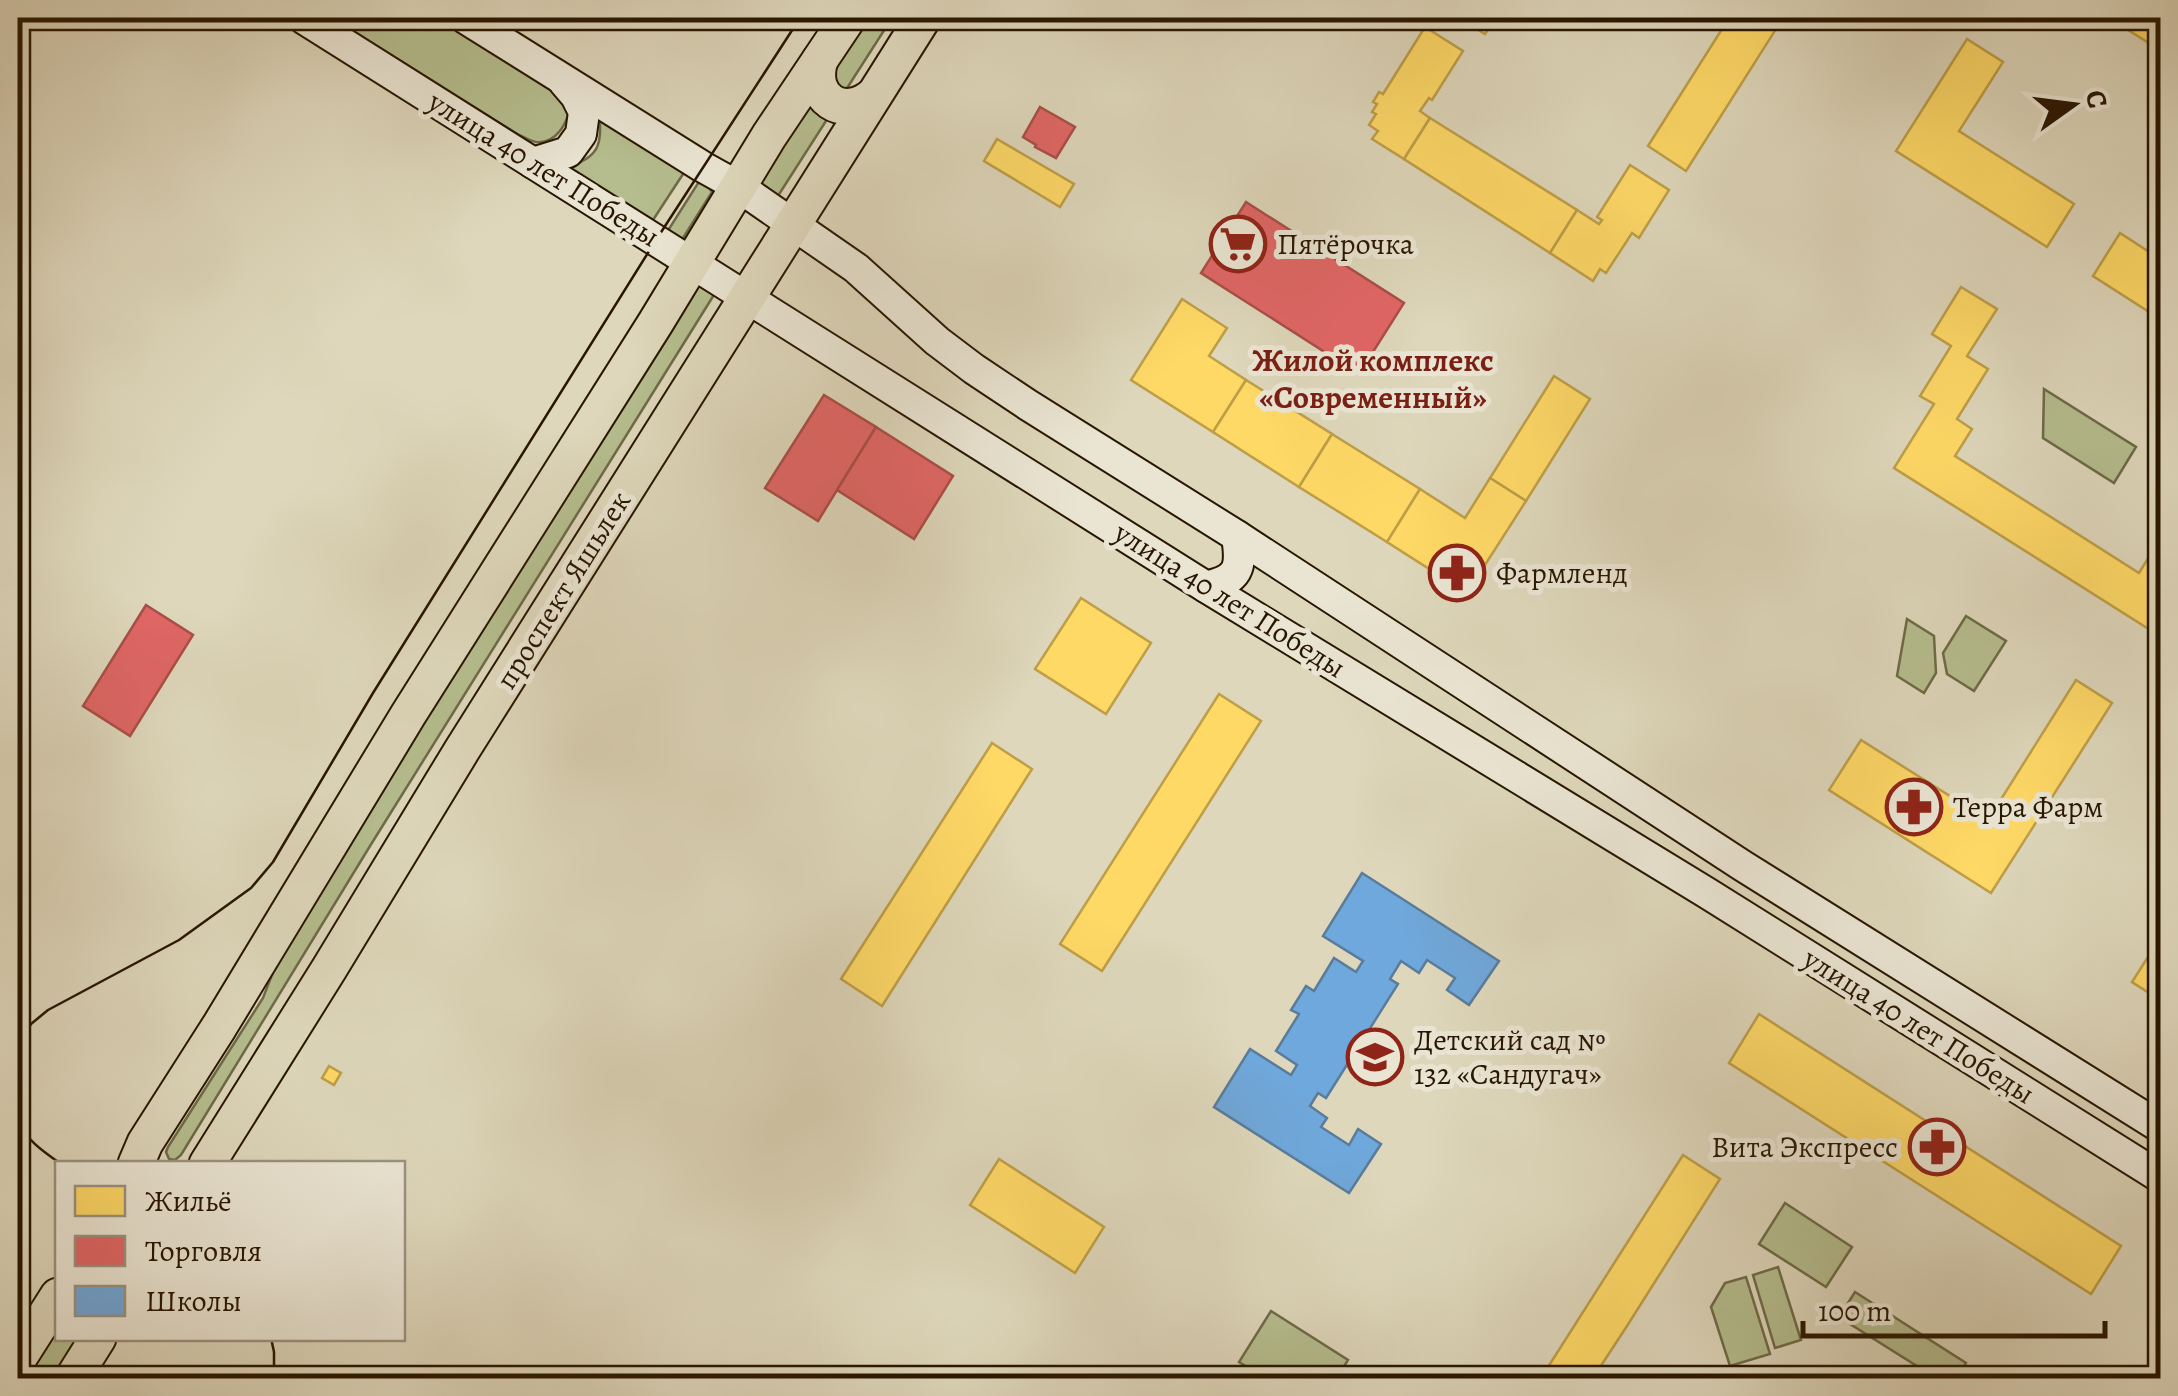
<svg xmlns="http://www.w3.org/2000/svg" width="2178" height="1396" font-family="Alegreya,serif">
  <rect width="100%" height="100%" fill="#ded7bb"/>
  <filter id="stains"><feTurbulence type="fractalNoise" baseFrequency=".002" numOctaves="4"/><feColorMatrix values="0 0 0 0 .2 0 0 0 0 .09 0 0 0 0 .02 0 0 0 .5 -.17"/></filter>
  <radialGradient id="worn" r=".72"><stop offset=".6" stop-color="#630" stop-opacity="0"/><stop offset="1" stop-color="#630" stop-opacity=".3"/></radialGradient>
  <g fill="#b5bd8e" stroke="#6e6a47" stroke-width="2.5">
    <path d="M332,18H447L541,74L570,107C567,124 556,144 536,142C530,141 524,137 519,135Z"/>
    <polygon points="860,18 892,18 776,199 755,185"/>
    <path d="M599,115L685,171L653,220L567,167C598,158 603,145 599,115Z"/>
    <polygon points="700,180 708,186 712,192 683,238 677,238 667,232"/>
    <polygon points="696,276 717,290 370,846 181,1155 175,1160 169,1159 166,1152 168,1147 263,998 285,941"/>
    <polygon points="2044,389 2136,447 2114,483 2043,438"/>
    <polygon points="1966,616 2006,641 1974,691 1947,674 1943,653"/>
    <polygon points="1907,619 1934,636 1936,673 1924,693 1897,676"/>
    <polygon points="1785,1203 1852,1247 1826,1287 1759,1244"/>
    <polygon points="1778,1267 1801,1340 1775,1348 1753,1275"/>
    <polygon points="1746,1277 1770,1354 1730,1366 1711,1307 1725,1283"/>
    <polygon points="1855,1292 1966,1363 1957,1378 1936,1378 1839,1317"/>
    <polygon points="1271,1311 1348,1360 1337,1378 1266,1378 1239,1362"/>
    <polygon points="57,1325 58,1338 81,1339 56,1378 24,1378"/>
  </g>
  <g fill="#ffd966" stroke="#be9e47" stroke-width="2.5">
    <polygon points="1459,18 1496,18 1485,34"/>
    <polygon points="1729,18 1783,18 1686,171 1648,146"/>
    <polygon points="2109,18 2160,18 2160,50"/>
    <polygon points="1425,27 1463,51 1432,100 1429,98 1420,111 1430,118 1404,159 1372,139 1378,131 1369,125 1376,114 1372,112 1377,104 1373,102 1379,92 1383,94"/>
    <polygon points="1967,39 2003,62 1959,131 2074,204 2047,247 1896,151"/>
    <polygon points="1430,118 1577,210 1550,253 1404,159"/>
    <polygon points="997,139 1074,184 1060,207 984,161"/>
    <polygon points="1630,165 1669,190 1639,238 1632,233 1606,273 1600,269 1593,281 1550,253 1577,210 1599,224 1602,220 1597,217"/>
    <polygon points="2120,233 2160,259 2160,319 2093,276"/>
    <polygon points="1961,287 1997,309 1967,356 1988,369 1957,419 1972,429 1955,456 2139,573 2160,539 2160,625 2155,633 1894,468 1934,404 1920,396 1951,346 1932,334"/>
    <polygon points="1182,299 1227,328 1209,356 1246,380 1213,432 1131,380"/>
    <polygon points="1554,376 1590,399 1526,501 1490,478"/>
    <polygon points="1246,380 1332,434 1299,487 1213,432"/>
    <polygon points="1332,434 1420,489 1387,542 1299,487"/>
    <polygon points="1490,478 1526,501 1467,593 1387,542 1420,489 1465,518"/>
    <polygon points="1081,598 1151,643 1106,714 1035,669"/>
    <polygon points="2076,680 2112,703 1991,893 1829,790 1861,740 1988,820"/>
    <polygon points="1219,694 1261,721 1102,971 1060,944"/>
    <polygon points="992,743 1032,769 882,1006 841,979"/>
    <polygon points="2160,938 2160,1000 2132,982"/>
    <polygon points="1759,1014 2121,1246 2091,1294 1729,1063"/>
    <polygon points="329,1066 341,1073 334,1085 322,1078"/>
    <polygon points="1683,1155 1720,1179 1627,1326 1593,1378 1541,1378"/>
    <polygon points="999,1159 1104,1227 1075,1273 970,1205"/>
  </g>
  <g fill="#e06666" stroke="#a94e47" stroke-width="2.5">
    <polygon points="1040,107 1075,127 1056,158 1035,147 1036,145 1023,137"/>
    <polygon points="1246,202 1404,303 1359,374 1201,273"/>
    <polygon points="824,395 876,427 818,521 765,488"/>
    <polygon points="876,427 953,476 914,539 837,490"/>
    <polygon points="146,605 193,635 130,736 83,706"/>
  </g>
  <polygon fill="#6fa8dc" stroke="#5a7c9a" stroke-width="2.5" points="1362,873 1499,961 1469,1005 1447,990 1455,978 1427,960 1419,973 1401,961 1390,979 1398,984 1326,1098 1318,1093 1310,1106 1327,1118 1321,1127 1349,1145 1358,1129 1381,1144 1349,1193 1214,1107 1250,1049 1291,1075 1297,1065 1276,1051 1299,1014 1291,1010 1306,986 1314,991 1334,958 1356,972 1363,961 1323,936"/>
  <g fill="none" stroke-linecap="round" stroke-linejoin="round">
    <g stroke="#281600" stroke-width="34">
      <g id="secondary">
        <polyline points="303,18 1206,587 1707,893 2160,1177"/>
        <polyline points="465,18 703,167 739,187 856,268 937,341 974,369 1028,405 1237,536 1743,866 2160,1127"/>
        <polyline points="533,163 568,152 581,134 584,112 576,96 564,82"/>
        <path d="M1206,587C1239,579 1242,569 1237,536"/>
      </g>
    </g>
    <g stroke="#281600" stroke-width="39">
      <g id="primary">
        <path d="M820,60C808,98 843,121 873,96"/>
        <polyline points="136,1164 145,1143 219,1027 408,715 656,322 769,136 848,18"/>
        <polyline points="207,1164 329,969 462,750 923,18"/>
        <polyline points="18,1359 58,1296"/>
        <polyline points="73,1378 98,1338"/>
      </g>
    </g>
    <use href="#secondary" stroke="#eae5d3" stroke-width="30"/>
    <use href="#primary" stroke="#ded7bb" stroke-width="35"/>
    <g stroke="#281600" stroke-width="2.5">
      <polyline points="18,1045 31,1024 48,1010 179,940 251,888 273,862 373,693 656,240 800,18"/>
      <path d="M18,1121C26,1140 44,1152 61,1164"/>
      <polyline points="271,1338 274,1352 274,1378"/>
    </g>
  </g>
  <defs>
    <g id="supermarket-ring" transform="scale(2.875)"><circle r="9.5" fill="#eae5d3" stroke="#8f2418" stroke-width="1.5"/><path d="M-6-5.5h2.5l.6 2H6L4.5 2H-2.5L-4.4-4H-6ZM-1.5 3.2a1.3 1.3 0 1 0 .1 0ZM3 3.2a1.3 1.3 0 1 0 .1 0Z" fill="#8f2418"/></g>
    <g id="pharmacy-ring" transform="scale(2.875)"><circle r="9.5" fill="#eae5d3" stroke="#8f2418" stroke-width="1.5"/><path d="M-2-6h4v4h4v4h-4v4h-4v-4h-4v-4h4Z" fill="#8f2418"/></g>
    <g id="school-ring" transform="scale(2.875)"><circle r="9.5" fill="#eae5d3" stroke="#8f2418" stroke-width="1.5"/><path d="M0-5L7-2L0 1L-7-2ZM-4 1L0 2.5L4 1V4Q0 6-4 4Z" fill="#8f2418"/></g>
  </defs>
  <g fill-rule="evenodd">
    <use href="#supermarket-ring" x="1238" y="244"/>
    <use href="#pharmacy-ring" x="1457" y="573"/>
    <use href="#pharmacy-ring" x="1914" y="807"/>
    <use href="#school-ring" x="1375" y="1057"/>
    <use href="#pharmacy-ring" x="1937" y="1147"/>
  </g>
  <g text-anchor="middle" dominant-baseline="central" stroke-width="10" stroke-linejoin="round" paint-order="stroke">
    <g font-size="30" fill="#281600" stroke="#eae5d3">
      <text transform="translate(544 169) rotate(32)">улица 40 лет Победы</text>
      <text transform="translate(563 590) rotate(-58)">проспект Яшьлек</text>
      <text transform="translate(1230 600) rotate(32)">улица 40 лет Победы</text>
      <text transform="translate(1919 1026) rotate(32)">улица 40 лет Победы</text>
    </g>
    <g font-size="30" fill="#281600" stroke="#eae5d3" text-anchor="start">
      <text x="1277" y="244">Пятёрочка</text>
      <text x="1496" y="573">Фармленд</text>
      <text x="1953" y="807">Терра Фарм</text>
      <text x="1414" y="1040">Детский сад №<tspan x="1414" dy="34">132 «Сандугач»</tspan></text>
      <text x="1898" y="1147" text-anchor="end">Вита Экспресс</text>
    </g>
    <g font-size="32" font-weight="bold" fill="#7a1f14" stroke="#eae5d3">
      <text x="1373" y="360">Жилой комплекс<tspan x="1373" dy="37">«Современный»</tspan></text>
    </g>
  </g>
  <rect width="2178" height="1396" fill="none" stroke="#ded7bb" stroke-width="60"/>
  <rect x="20" y="20" width="2138" height="1356" fill="none" stroke="#281600" stroke-width="5"/>
  <rect x="30" y="30" width="2118" height="1336" fill="none" stroke="#281600" stroke-width="2.5"/>
  <rect x="55" y="1161" width="350" height="180" fill="#eae5d3" stroke="#9c927f" stroke-width="2.5"/>
  <rect x="75" y="1186" width="50" height="30" fill="#ffd966" stroke="#9c927f" stroke-width="2.5"/>
  <text x="145" y="1211" font-size="30" fill="#281600">Жильё</text>
  <rect x="75" y="1236" width="50" height="30" fill="#e06666" stroke="#9c927f" stroke-width="2.5"/>
  <text x="145" y="1261" font-size="30" fill="#281600">Торговля</text>
  <rect x="75" y="1286" width="50" height="30" fill="#6fa8dc" stroke="#9c927f" stroke-width="2.5"/>
  <text x="145" y="1311" font-size="30" fill="#281600">Школы</text>
  <g transform="translate(2073 105) rotate(76)" stroke="#eae5d3" stroke-width="8" paint-order="stroke">
  <path d="M0-8L18 38L0 25L-18 38Z" fill="#281600"/>
  <text y="-15" font-size="28" font-weight="bold" text-anchor="middle" fill="#281600">С</text>
  </g>
  <path d="M1803 1321v15h302v-15" fill="none" stroke="#281600" stroke-width="5"/>
  <text x="1818" y="1321" font-size="30" fill="#281600" stroke="#eae5d3" stroke-width="8" paint-order="stroke">100 m</text>
  <rect width="100%" height="100%" filter="url(#stains)"/>
  <rect width="100%" height="100%" fill="url(#worn)"/>
</svg>
